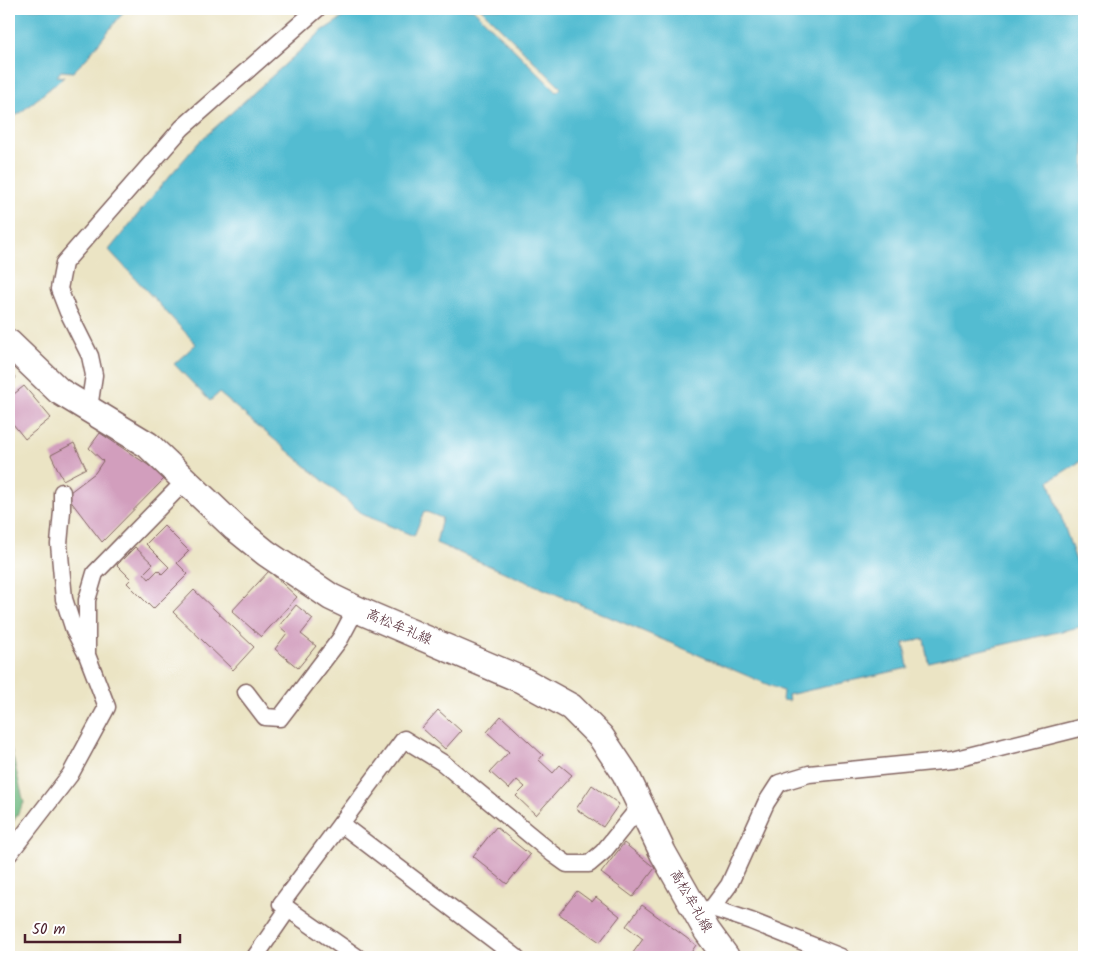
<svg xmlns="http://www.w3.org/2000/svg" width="1093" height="966" font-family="Kalam,'Klee One',sans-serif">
  <rect width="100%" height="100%" fill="#fff"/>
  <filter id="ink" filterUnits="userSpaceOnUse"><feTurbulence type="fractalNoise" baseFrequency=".02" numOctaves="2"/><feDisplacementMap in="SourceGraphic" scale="10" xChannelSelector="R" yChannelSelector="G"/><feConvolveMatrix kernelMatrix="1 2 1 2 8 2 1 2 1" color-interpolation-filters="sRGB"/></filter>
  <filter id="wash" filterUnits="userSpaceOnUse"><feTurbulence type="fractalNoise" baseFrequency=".0096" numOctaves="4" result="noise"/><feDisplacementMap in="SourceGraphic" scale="20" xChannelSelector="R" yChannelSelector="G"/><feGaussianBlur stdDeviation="1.12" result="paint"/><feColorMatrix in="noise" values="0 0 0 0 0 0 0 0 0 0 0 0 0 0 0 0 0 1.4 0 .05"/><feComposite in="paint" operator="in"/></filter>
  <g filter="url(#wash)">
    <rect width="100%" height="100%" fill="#ebe4c4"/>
    <polygon fill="#6db87f" stroke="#5c6c55" points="9,741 24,803 9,829"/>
    <g fill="#53bcd1" stroke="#4e6e7e">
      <polygon points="9,9 126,9 86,59 73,72 61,71 57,76 64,77 20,113 9,119"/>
      <polygon points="356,9 473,9 557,92 561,88 481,9 1079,9 1084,18 1084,459 1049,481 1084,584 1084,626 928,662 924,639 904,643 908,668 788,695 789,701 782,700 783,691 436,543 442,518 424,511 414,536 364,515 219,393 210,401 174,364 196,344 109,250 160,187 200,141 322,31"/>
    </g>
    <g id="blocks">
      <g fill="#d29ebd">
        <polygon points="9,370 16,378 9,384"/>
        <polygon points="24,386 51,418 25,439 9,419 9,398"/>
        <polygon points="100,433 166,477 102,542 66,495 95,473 103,461 89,448"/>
        <polygon points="74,443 86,468 63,480 51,455"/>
        <polygon points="164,526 189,551 177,563 188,574 153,609 127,583 131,579 117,565 135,547 153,564 144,573 149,579 158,570 162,574 169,567 146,544"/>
        <polygon points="269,571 297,597 261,637 232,611"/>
        <polygon points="194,590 254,647 233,670 173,612"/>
        <polygon points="296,605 313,619 301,634 316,646 298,668 275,649 287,633 279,626"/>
        <polygon points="438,710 461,731 445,749 422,728"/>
        <polygon points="501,716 543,755 539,760 553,773 560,765 572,775 536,815 516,796 525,787 517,780 509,789 490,772 509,752 487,732"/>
        <polygon points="592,785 619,804 603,827 576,809"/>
        <polygon points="496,827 530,855 507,884 473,856"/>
        <polygon points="624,843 655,868 633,897 601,873"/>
        <polygon points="577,891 592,902 596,897 620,916 600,942 559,914"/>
        <polygon points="642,905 696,945 688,957 630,957 643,939 626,926"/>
      </g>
    </g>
  </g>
  <g filter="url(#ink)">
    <use href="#blocks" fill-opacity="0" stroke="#826461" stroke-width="1"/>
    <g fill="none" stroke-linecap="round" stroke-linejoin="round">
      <g stroke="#826461" stroke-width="19">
        <g id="minor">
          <polyline points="89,408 94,375 90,356 68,312 59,289 64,263 182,128 317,9"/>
          <polyline points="62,492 62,511 59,544 64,599 74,630 86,653"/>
          <polyline points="246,692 265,717 280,718 340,639 356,609"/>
          <polyline points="341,824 516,957"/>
          <polyline points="9,854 70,775 107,707 87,655 87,600 95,573 185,481"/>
          <polyline points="712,908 729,885 766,803 779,783 809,774 952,760 1084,727"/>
          <polyline points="703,910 712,908 751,921 841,957"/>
          <polyline points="255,957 288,909"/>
          <polyline points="357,957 281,904 404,739 443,763 553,854 567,864 589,864 603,852 641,805"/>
        </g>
      </g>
      <g stroke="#826461" stroke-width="29">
        <polyline id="primary" points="9,343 59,391 148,445 235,528 266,553 331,597 356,609 522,680 571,707 601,737 625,773 663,853 707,931 726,957"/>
      </g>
      <use href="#minor" stroke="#fff" stroke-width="16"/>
      <use href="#primary" stroke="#fff" stroke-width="26"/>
    </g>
  </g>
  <g text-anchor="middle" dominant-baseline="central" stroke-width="5" stroke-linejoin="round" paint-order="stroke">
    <g font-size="14" fill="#4a1f2b" stroke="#fff">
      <text transform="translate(399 627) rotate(23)">高松牟礼線</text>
      <text transform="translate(691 901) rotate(60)">高松牟礼線</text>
    </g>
  </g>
  <rect width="1093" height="966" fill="none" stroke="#fff" stroke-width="30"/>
  <path d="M25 934v8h155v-8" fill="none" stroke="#4a1f2b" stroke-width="2.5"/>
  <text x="32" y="934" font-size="15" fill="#4a1f2b" stroke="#ffffff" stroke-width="4" paint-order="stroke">50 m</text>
</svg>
